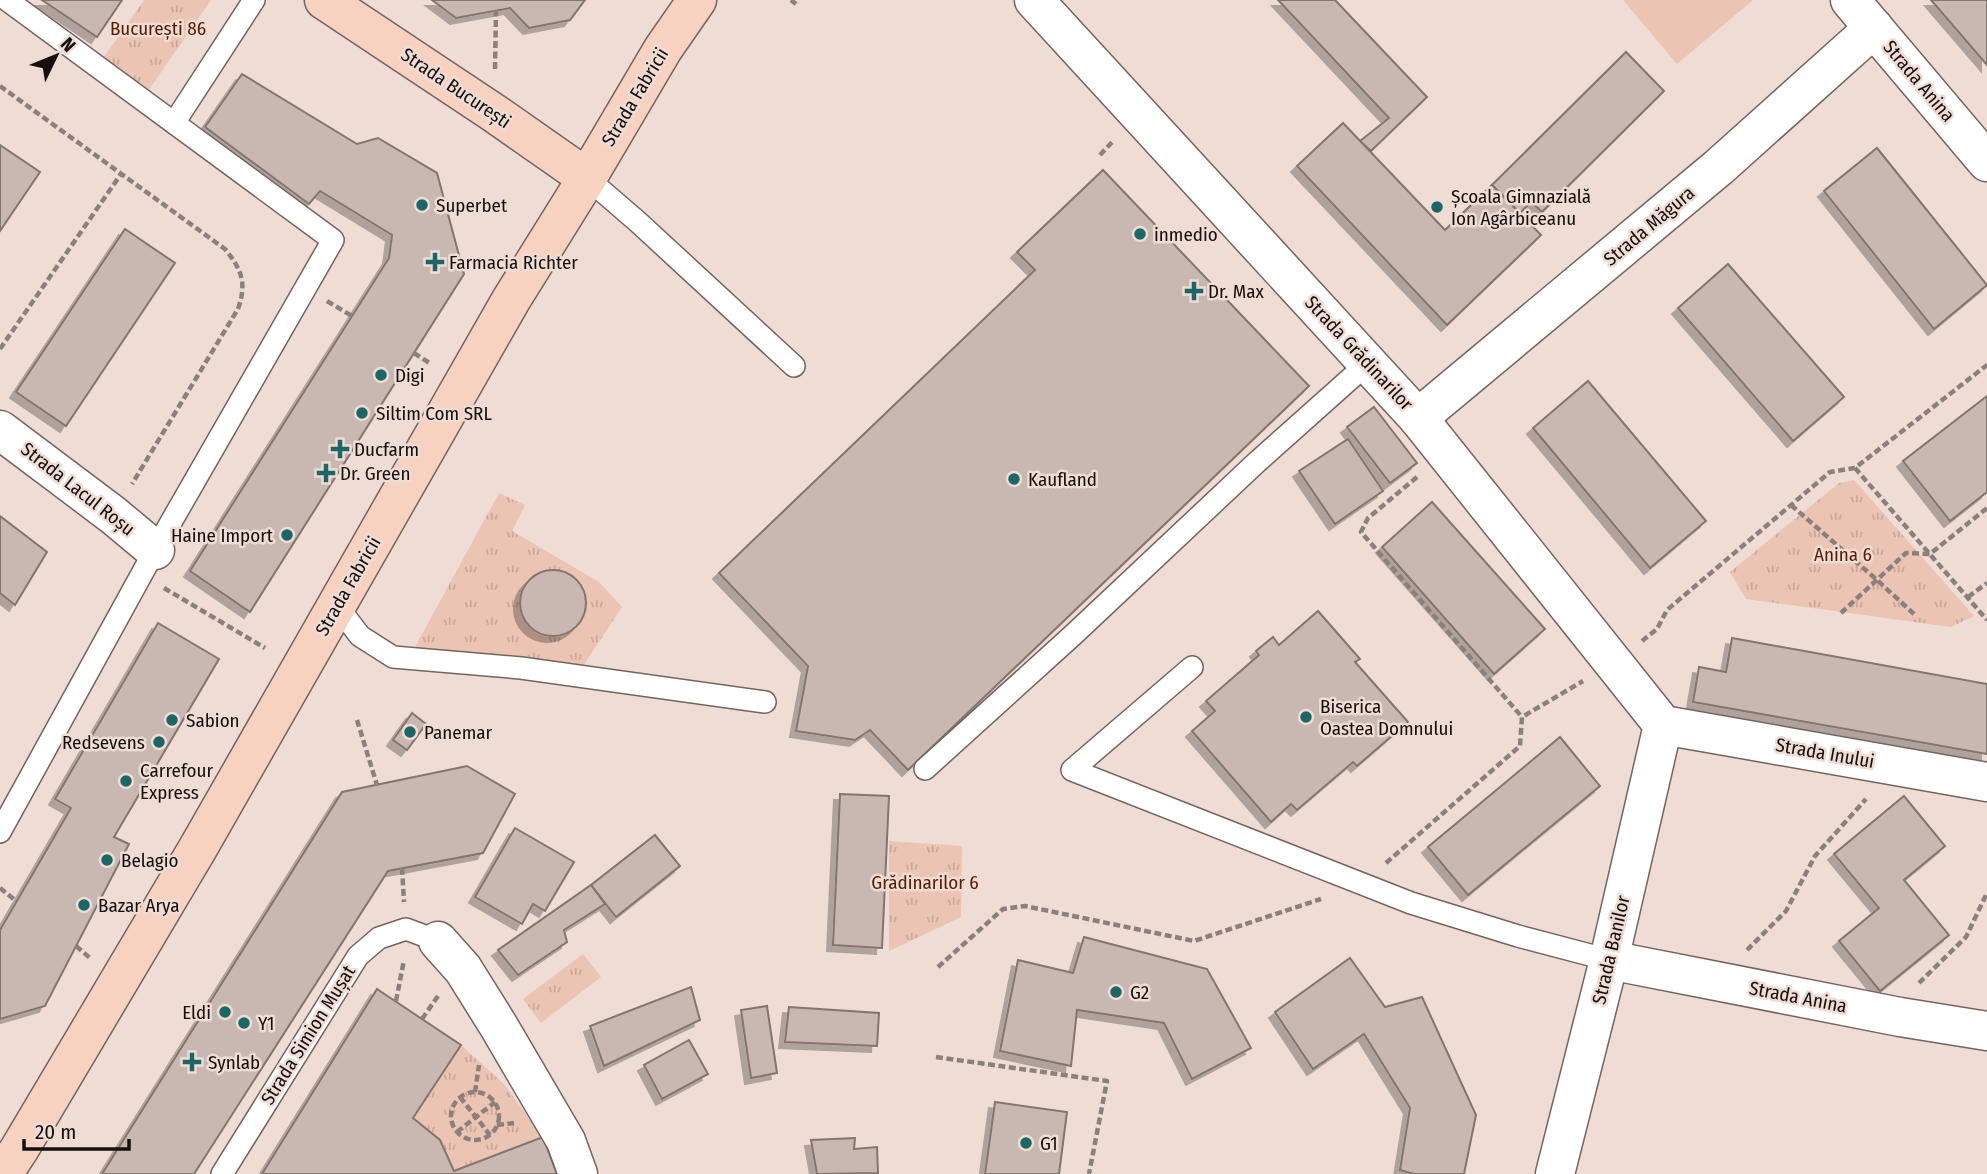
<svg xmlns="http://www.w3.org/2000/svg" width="1987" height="1174" font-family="'Fira Sans Condensed',sans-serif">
  <defs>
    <pattern id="grass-tufts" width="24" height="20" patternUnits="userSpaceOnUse" patternTransform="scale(1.75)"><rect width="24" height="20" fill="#ecc4b3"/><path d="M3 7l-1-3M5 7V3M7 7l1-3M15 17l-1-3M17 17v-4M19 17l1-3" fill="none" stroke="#caa799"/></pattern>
    <filter id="shadow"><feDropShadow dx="-6" dy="6" stdDeviation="0" flood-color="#0004"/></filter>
  </defs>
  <rect width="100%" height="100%" fill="#eedcd5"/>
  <g fill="url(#grass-tufts)">
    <polygon points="144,0 211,0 148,91 104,57"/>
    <polygon points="1854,480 1974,616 1951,627 1746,599 1730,572 1839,483"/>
    <polygon points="499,493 525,505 512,531 599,582 622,607 583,666 414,649"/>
    <polygon points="889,841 962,846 961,917 889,951"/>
    <polygon points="583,954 601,977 541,1023 523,999"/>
    <polygon points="461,1045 503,1083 543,1137 454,1171 440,1140 413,1118"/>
  </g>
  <polygon fill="#ecc4b3" points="1623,0 1753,0 1677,64"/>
  <g fill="#c8b8b1" stroke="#84746e" stroke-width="2" filter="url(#shadow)">
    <polygon points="42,0 122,0 97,37"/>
    <polygon points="432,0 585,0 570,20 529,28 510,8 456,18"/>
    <polygon points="1278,0 1335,0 1427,97 1371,151 1360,141 1389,118"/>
    <polygon points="1931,0 1987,0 1987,65"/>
    <polygon points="1626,52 1664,91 1542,212 1531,202 1520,213 1492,185"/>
    <polygon points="242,74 357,144 378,138 437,173 464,274 250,612 190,571 389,258 392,235 320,191 309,204 205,127"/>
    <polygon points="1343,123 1445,230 1492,185 1541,235 1447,325 1297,166"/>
    <polygon points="0,145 40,172 0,231"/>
    <polygon points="1877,148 1987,285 1934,329 1824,191"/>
    <polygon points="1103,170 1309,386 908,770 870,730 855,740 796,731 808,666 719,573 1035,270 1017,252"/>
    <polygon points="125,229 175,263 66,426 16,392"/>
    <polygon points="1728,264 1844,397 1793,441 1678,308"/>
    <polygon points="1588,381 1706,521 1650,568 1533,428"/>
    <polygon points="1987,396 1987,492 1950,521 1903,461"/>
    <polygon points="1374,407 1417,463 1390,483 1347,427"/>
    <polygon points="1348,439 1383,491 1335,524 1299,471"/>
    <polygon points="1432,502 1545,629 1494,674 1382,547"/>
    <polygon points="0,516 47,552 15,605 0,593"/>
    <circle cx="553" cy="603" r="33"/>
    <polygon points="1318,611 1360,659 1355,662 1408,722 1357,766 1353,762 1297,810 1291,804 1271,822 1192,731 1215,711 1206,701 1259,655 1256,651 1273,637 1279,645"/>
    <polygon points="158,623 219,659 114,837 129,844 45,1006 0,1019 0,930 71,808 55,799"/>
    <polygon points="1732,638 1987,684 1987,754 1693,702 1699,667 1726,672"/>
    <polygon points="412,713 426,724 407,750 393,740"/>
    <polygon points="1560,737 1600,786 1468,895 1428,847"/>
    <polygon points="467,766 515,794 483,853 388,871 194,1174 102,1174 342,792"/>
    <polygon points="840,794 889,796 882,948 833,945"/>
    <polygon points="1904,796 1945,846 1904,880 1949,935 1880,991 1839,941 1879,908 1834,854"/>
    <polygon points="515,828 574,862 545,911 533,904 522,924 475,897"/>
    <polygon points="655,835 680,866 616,917 591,885"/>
    <polygon points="591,885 605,904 564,930 567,942 518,975 498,950"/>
    <polygon points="1084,937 1207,969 1251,1048 1192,1079 1164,1023 1077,1010 1071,1066 1000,1051 1018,960 1073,973"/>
    <polygon points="1350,958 1385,1007 1422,997 1476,1115 1464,1174 1414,1174 1400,1170 1410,1108 1364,1034 1313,1069 1275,1012"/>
    <polygon points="691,987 700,1020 604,1066 590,1026"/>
    <polygon points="377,989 461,1045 413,1118 440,1140 454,1171 543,1137 557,1174 262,1174"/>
    <polygon points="767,1006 777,1073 751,1078 741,1010"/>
    <polygon points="789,1007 879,1013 877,1046 785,1042"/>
    <polygon points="689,1040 708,1074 662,1099 644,1065"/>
    <polygon points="995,1102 1067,1112 1059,1174 985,1174"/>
    <polygon points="855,1138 854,1149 877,1147 878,1173 817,1174 811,1140"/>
  </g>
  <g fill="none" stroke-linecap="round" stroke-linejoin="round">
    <g stroke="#73645e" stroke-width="24">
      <g id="lane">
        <polyline points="174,123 254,0"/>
        <polyline points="587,178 638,222 794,366"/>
        <polyline points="337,606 360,636 393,657 521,668 765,702"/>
        <polyline points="1192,667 1072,770 1411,903 1518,936 1609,960"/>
        <polyline points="925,769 1073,635 1257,462 1368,363"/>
        <polyline points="0,832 155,550 333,240 7,0"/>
        <polyline points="222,1174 358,956 379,938 406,929 438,941"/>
      </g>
    </g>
    <g stroke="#73645e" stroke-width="41">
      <g id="street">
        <polyline points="1034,0 1418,418 1663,725"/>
        <polyline points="1850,0 1987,162"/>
        <polyline points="1418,418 1719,167 1874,28"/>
        <polyline points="0,430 113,515 155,550"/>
        <polyline points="1663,725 1987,782"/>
        <polyline points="438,941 463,969 498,1025 566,1141 578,1174"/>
        <polyline points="1609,960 1900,1017 1987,1031"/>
        <polyline points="1555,1174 1609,960 1663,725"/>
      </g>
    </g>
    <g stroke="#73645e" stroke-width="41">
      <g id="secondary">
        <polyline points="324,0 494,113 587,178"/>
        <polyline points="3,1174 20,1148 198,848 511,300 587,178 663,49 697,0"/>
      </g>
    </g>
    <g stroke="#8d807c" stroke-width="4.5" stroke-dasharray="7 3.5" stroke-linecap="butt">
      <polyline points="791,0 796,4"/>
      <polyline points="495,69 496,10"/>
      <path d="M0,86L225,249C242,270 247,283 238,309L132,484"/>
      <polyline points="1100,155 1114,140"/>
      <polyline points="327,301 352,316"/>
      <polyline points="0,349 121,174"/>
      <polyline points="414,353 431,364"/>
      <polyline points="1855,468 1987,620"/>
      <polyline points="1417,477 1368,518 1361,532 1522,717"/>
      <polyline points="1791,505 1877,580 1914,614"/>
      <polyline points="164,588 265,648"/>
      <polyline points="1968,597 1987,583"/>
      <polyline points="1841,613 1906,553 1930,554 1987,508"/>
      <polyline points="1642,641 1657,629 1667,610 1830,472 1855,468 1987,365"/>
      <polyline points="357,720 377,785"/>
      <polyline points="1386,863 1520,746 1522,717 1583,681"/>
      <polyline points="402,868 404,902"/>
      <polyline points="0,888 16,901"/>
      <polyline points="76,946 90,958"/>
      <polyline points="1747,950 1786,911 1815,856 1866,799"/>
      <polyline points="938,967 1003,909 1025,906 1194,941 1321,899"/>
      <polyline points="1919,983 1966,937 1987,893"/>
      <polyline points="396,1001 404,960"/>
      <polyline points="422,1019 438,996"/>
      <polyline points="936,1057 1107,1081 1089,1174"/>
      <polyline points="475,1092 479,1065"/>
      <circle cx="475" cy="1116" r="24"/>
      <polyline points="460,1097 490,1135"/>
      <polyline points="497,1125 514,1123"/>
      <polyline points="457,1132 495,1102"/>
    </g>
    <use href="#lane" stroke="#fff" stroke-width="21"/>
    <use href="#street" stroke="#fff" stroke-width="38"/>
    <use href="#secondary" stroke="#f8d2c1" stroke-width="38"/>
  </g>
  <g fill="#1a6766" stroke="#eedcd5" stroke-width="2.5">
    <circle cx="422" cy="205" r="7"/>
    <circle cx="1437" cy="207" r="7"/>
    <circle cx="1140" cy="234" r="7"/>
    <path d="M431.5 251.5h7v7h7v7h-7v7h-7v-7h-7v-7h7z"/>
    <path d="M1190.5 280.5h7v7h7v7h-7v7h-7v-7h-7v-7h7z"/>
    <circle cx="381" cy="375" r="7"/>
    <circle cx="362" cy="413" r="7"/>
    <path d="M336.5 438.5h7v7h7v7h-7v7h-7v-7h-7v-7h7z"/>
    <path d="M322.5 462.5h7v7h7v7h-7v7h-7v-7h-7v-7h7z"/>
    <circle cx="1014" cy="479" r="7"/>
    <circle cx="287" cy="535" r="7"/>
    <circle cx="1306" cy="717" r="7"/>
    <circle cx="172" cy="720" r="7"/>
    <circle cx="410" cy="732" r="7"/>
    <circle cx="159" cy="742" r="7"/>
    <circle cx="126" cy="781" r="7"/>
    <circle cx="107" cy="860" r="7"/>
    <circle cx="84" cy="905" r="7"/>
    <circle cx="1116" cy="992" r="7"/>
    <circle cx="225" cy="1012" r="7"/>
    <circle cx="244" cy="1023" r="7"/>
    <path d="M188.5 1051.5h7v7h7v7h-7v7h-7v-7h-7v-7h7z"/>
    <circle cx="1026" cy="1143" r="7"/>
  </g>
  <g text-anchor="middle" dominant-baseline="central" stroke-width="5" stroke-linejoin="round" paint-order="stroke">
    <g font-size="19" fill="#551d01" stroke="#eedcd5">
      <text x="158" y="28">București 86</text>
      <text x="1843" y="554">Anina 6</text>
      <text x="925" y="882">Grădinarilor 6</text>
    </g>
    <g font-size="19" fill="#150f0d" stroke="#eedcd5">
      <text transform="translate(1919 81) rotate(50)">Strada Anina</text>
      <text transform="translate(456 88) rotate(34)">Strada București</text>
      <text transform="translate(635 97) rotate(-59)">Strada Fabricii</text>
      <text transform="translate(1649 226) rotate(-40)">Strada Măgura</text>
      <text transform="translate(1359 353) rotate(47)">Strada Grădinarilor</text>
      <text transform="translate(78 489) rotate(38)">Strada Lacul Roșu</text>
      <text transform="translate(348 586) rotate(-60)">Strada Fabricii</text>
      <text transform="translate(1825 753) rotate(10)">Strada Inului</text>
      <text transform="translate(1611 950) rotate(-77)">Strada Banilor</text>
      <text transform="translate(1798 997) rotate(11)">Strada Anina</text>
      <text transform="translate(308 1035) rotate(-58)">Strada Simion Mușat</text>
    </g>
    <g font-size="19" fill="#150f0d" stroke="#eedcd5" text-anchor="start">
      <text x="1451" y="196">Școala Gimnazială<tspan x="1451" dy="22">Ion Agârbiceanu</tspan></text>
      <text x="436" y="205">Superbet</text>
      <text x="1154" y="234">inmedio</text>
      <text x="449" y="262">Farmacia Richter</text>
      <text x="1208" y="291">Dr. Max</text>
      <text x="395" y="375">Digi</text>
      <text x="376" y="413">Siltim Com SRL</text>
      <text x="354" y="449">Ducfarm</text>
      <text x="340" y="473">Dr. Green</text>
      <text x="1028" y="479">Kaufland</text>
      <text x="273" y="535" text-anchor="end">Haine Import</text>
      <text x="1320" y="706">Biserica<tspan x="1320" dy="22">Oastea Domnului</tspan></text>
      <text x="186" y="720">Sabion</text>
      <text x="424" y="732">Panemar</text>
      <text x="145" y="742" text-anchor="end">Redsevens</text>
      <text x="140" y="770">Carrefour<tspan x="140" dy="22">Express</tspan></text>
      <text x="121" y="860">Belagio</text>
      <text x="98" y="905">Bazar Arya</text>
      <text x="1130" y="992">G2</text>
      <text x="211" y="1012" text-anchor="end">Eldi</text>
      <text x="258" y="1023">Y1</text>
      <text x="208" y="1062">Synlab</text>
      <text x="1040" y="1143">G1</text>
    </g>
  </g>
  <g transform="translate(56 56) rotate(47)" stroke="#eedcd5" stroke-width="5" paint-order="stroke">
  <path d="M0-5L12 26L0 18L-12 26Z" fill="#150f0d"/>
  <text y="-10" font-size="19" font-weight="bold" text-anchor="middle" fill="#150f0d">N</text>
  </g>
  <path d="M24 1139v10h105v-10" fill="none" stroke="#150f0d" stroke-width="3.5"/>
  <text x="35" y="1139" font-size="21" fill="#150f0d" stroke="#eedcd5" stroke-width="5" paint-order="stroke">20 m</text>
</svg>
